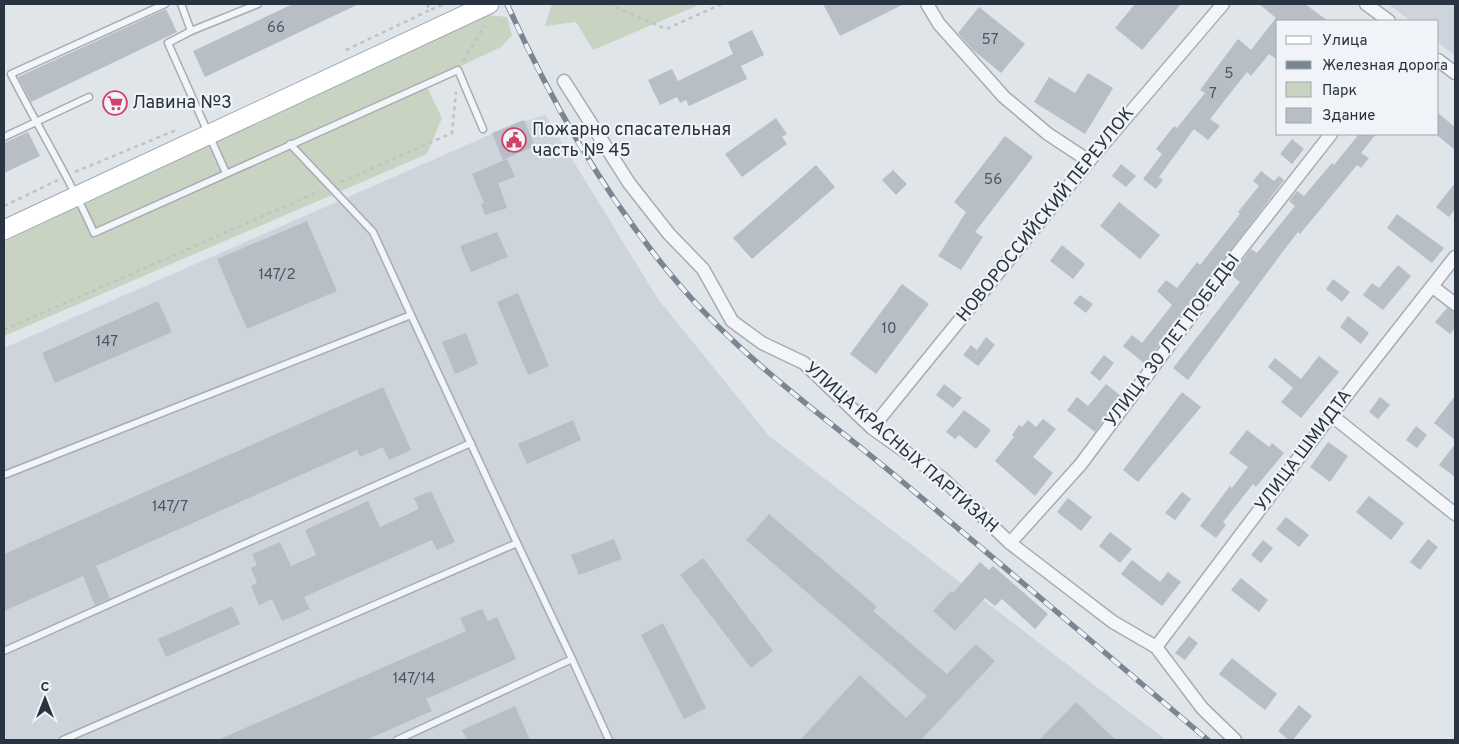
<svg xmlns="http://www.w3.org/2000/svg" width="1459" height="744" font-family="Overpass,sans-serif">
  <rect width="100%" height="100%" fill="#e0e5e9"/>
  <g fill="#ced4db">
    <polygon points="1388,4 1455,4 1455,56 1438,42 1438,21 1411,21"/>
    <polygon points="545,115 658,299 769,436 1166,740 4,740 4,348 510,126"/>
  </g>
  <g fill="#c8d3c1">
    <polygon points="552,4 701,4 593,50 576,22 545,26"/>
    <polygon points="488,15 507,17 512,35 501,47 425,83 442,118 427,154 4,336 4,242"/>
  </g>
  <g fill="#b7bec6">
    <polygon points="293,4 359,4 205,77 193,51"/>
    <polygon points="823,4 904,4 840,36"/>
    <polygon points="1135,4 1181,4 1142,50 1115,28"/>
    <polygon points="1259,4 1305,4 1328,21 1280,21 1278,19 1278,60 1269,54 1251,76 1247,72 1210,119 1220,126 1208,140 1194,129 1159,177 1163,180 1156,189 1143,179 1162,154 1156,149 1174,126 1177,128 1205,93 1200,90 1238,39 1251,50 1276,18"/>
    <polygon points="979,7 1025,44 1001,73 973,50 958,33"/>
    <polygon points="166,9 177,32 31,102 18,77"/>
    <polygon points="752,30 764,55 741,66 747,79 689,106 686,100 680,103 677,97 660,105 648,80 672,69 678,81 733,54 728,42"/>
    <polygon points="1088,73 1113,88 1085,134 1034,102 1049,77 1075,93"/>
    <polygon points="1438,113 1455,127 1455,150 1438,136"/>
    <polygon points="776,118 787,134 782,137 787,144 742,177 725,154"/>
    <polygon points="524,120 535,146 503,160 492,133"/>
    <polygon points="28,132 40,156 4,173 4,143"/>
    <polygon points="1359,134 1376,134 1361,153 1369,158 1361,168 1357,165 1300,234 1298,232 1284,250 1188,380 1173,368 1240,282 1231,275 1251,249 1257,253 1295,206 1289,201 1297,191 1304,196 1332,163 1334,165"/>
    <polygon points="1005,136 1033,157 975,232 983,237 961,270 938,256 966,212 954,202"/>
    <polygon points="1292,139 1304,149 1292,164 1280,154"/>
    <polygon points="507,159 515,177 498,183 507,208 485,215 481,204 484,203 472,174"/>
    <polygon points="1121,164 1136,176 1126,187 1112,176"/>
    <polygon points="816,165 835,187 752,259 733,238"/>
    <polygon points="893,170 907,184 896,195 882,180"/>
    <polygon points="1261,171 1274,181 1279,176 1284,180 1145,364 1123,346 1132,335 1142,343 1172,305 1157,291 1166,280 1177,288 1197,262 1200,265 1240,214 1238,212 1259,186 1253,181"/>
    <polygon points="1455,183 1455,209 1449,217 1436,207"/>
    <polygon points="1119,202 1160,235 1140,259 1100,226"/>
    <polygon points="1397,214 1444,248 1432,263 1387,228"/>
    <polygon points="307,221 337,291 247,329 217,259"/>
    <polygon points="497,232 508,257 471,272 460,246"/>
    <polygon points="1062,245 1085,264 1073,279 1050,261"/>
    <polygon points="1398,265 1411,276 1383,310 1363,295 1372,283 1379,288"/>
    <polygon points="1333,279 1350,292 1342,302 1326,289"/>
    <polygon points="902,284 929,304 876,374 850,354"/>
    <polygon points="518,293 549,366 528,375 497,302"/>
    <polygon points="1080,295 1093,304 1086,313 1073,303"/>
    <polygon points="158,301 172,332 55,383 42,353"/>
    <polygon points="1447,308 1455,312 1455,328 1450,334 1435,322"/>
    <polygon points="1348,316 1369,333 1361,344 1340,327"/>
    <polygon points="466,333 478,364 455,374 442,342"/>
    <polygon points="986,337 995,345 978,366 963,355 971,345 977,350"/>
    <polygon points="1104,355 1114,363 1100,381 1090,373"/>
    <polygon points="1319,356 1339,372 1301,418 1281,402 1293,388 1268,367 1275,358 1301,379"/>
    <polygon points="944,384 962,398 953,408 936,395"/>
    <polygon points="1106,384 1121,396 1095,432 1067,410 1077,397 1088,406"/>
    <polygon points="383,387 411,450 389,460 383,447 360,457 357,450 96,566 110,598 95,605 83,576 4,611 4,554"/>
    <polygon points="1182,392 1201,407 1138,482 1123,470"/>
    <polygon points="1455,396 1455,440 1434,423"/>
    <polygon points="1380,397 1390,405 1378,419 1369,412"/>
    <polygon points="964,410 991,430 976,449 959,435 955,439 946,432"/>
    <polygon points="1043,419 1056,429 1033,457 1053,473 1035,496 995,461 1014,437 1012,435 1019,425 1022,427 1028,420 1036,427"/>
    <polygon points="573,420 581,440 527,464 518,444"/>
    <polygon points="1416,426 1427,435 1417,448 1406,440"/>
    <polygon points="1247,430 1269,447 1272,443 1284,453 1256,487 1253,484 1223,522 1226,525 1216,538 1200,526 1230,486 1232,488 1248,467 1229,453"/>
    <polygon points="1328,442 1348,456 1330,482 1310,467"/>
    <polygon points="1455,444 1455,477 1439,465"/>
    <polygon points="431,491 455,542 437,550 432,540 304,597 310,609 282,621 272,599 259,605 251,586 257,583 251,568 257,565 252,554 280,542 291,566 316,555 305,530 368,501 380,527 419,509 414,498"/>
    <polygon points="1182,492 1191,499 1175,520 1165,513"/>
    <polygon points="1369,496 1404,523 1391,540 1356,512"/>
    <polygon points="1068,498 1092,517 1081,531 1057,512"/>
    <polygon points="769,514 877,607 873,611 947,674 976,644 995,661 921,740 800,740 860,675 906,718 927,696 746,540"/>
    <polygon points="1286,517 1309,535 1299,547 1276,529"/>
    <polygon points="1110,532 1132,549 1120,563 1099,546"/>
    <polygon points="614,539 622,559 579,575 571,555"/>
    <polygon points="1428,539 1438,547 1420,570 1410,562"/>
    <polygon points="1263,540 1273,548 1261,563 1251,555"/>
    <polygon points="703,558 773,651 751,668 680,575"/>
    <polygon points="1132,560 1160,582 1168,572 1181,582 1162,606 1121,574"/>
    <polygon points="980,562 989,570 993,566 1048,614 1035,629 1002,599 995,606 985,598 955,631 933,611 951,591 953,593"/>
    <polygon points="1241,578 1268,600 1259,612 1231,590"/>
    <polygon points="232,606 240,624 166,657 158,639"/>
    <polygon points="482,609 488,621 497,617 516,659 426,699 432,711 366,740 218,740 466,631 460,618"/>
    <polygon points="663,623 706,708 684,719 641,635"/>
    <polygon points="1189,636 1198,643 1185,660 1175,653"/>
    <polygon points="1232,658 1277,694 1265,710 1219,674"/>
    <polygon points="1076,702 1103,728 1116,740 1039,740"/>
    <polygon points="1299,705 1312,716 1293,740 1289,740 1278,731"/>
    <polygon points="515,706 530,740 467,740 462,730"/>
  </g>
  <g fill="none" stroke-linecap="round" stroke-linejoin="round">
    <g stroke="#a5acb3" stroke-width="9">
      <g id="service">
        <path d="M165,4L11,74C38,128 70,178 94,233L458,70L483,129"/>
        <polyline points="181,4 191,31 168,43 226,173"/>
        <polyline points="191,31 258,4"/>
        <polyline points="4,137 89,97"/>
        <polyline points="290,144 373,232 411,315"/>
        <polyline points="4,475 411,315 517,543 63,740"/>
        <polyline points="517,543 572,659"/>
        <polyline points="4,651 471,443"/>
        <polyline points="397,740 572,659 609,740"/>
      </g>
    </g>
    <g stroke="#a5acb3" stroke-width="15">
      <g id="minor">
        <polyline points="927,4 939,24 1004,97 1048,134 1089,161"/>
        <polyline points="1366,4 1389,21"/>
        <polyline points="1438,60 1455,73"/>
        <polyline points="564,81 629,183 669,234 703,269 732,321 762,343 804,363 872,428 942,478 1010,543 1113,622 1156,647 1202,708 1235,740"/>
        <polyline points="1433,287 1455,304"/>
        <polyline points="1331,415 1455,514"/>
        <polyline points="872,428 1089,161 1223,4"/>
        <polyline points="1010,543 1081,464 1237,254 1331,134"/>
        <polyline points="1156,647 1331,415 1455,257"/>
      </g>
    </g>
    <g stroke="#9faab5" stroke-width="21">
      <polyline id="primary" points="4,230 489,4"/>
    </g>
    <g stroke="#bec3c8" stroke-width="2.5" stroke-dasharray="4 4" stroke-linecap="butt">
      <polyline points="427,4 430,10 444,4"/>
      <polyline points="608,4 666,29 722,4"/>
      <polyline points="346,50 430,10"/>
      <polyline points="463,61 485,25"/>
      <polyline points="75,172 176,130"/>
      <polyline points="341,182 452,133 456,92"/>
      <polyline points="4,206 58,180"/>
      <polyline points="4,330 320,191"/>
    </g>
    <use href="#service" stroke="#f3f5f8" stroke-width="6"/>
    <use href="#minor" stroke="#f3f5f8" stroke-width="12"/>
    <use href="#primary" stroke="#fff" stroke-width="19"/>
    <g stroke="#798693" stroke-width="5.5">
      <path id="rail" d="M507,4C553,106 609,204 683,289C747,363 829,420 904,483C1006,568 1107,655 1208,740"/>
    </g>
    <use href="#rail" stroke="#f0f3f7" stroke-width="4" stroke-dasharray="11" stroke-linecap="butt"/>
  </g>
  <defs>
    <g id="supermarket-ring" transform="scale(1.25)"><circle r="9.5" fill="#f0f3f7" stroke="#d04368" stroke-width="1.5"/><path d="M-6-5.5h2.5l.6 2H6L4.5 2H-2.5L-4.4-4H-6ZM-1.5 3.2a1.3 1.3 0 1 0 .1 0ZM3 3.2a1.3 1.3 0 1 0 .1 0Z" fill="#d04368"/></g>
    <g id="civic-ring" transform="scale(1.25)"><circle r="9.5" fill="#f0f3f7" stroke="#d04368" stroke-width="1.5"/><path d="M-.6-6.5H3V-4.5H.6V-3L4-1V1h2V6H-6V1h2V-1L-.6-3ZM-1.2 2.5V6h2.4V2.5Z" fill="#d04368"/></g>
  </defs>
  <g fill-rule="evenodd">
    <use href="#supermarket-ring" x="115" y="103"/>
    <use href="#civic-ring" x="514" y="140"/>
  </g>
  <g text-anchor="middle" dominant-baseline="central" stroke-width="4.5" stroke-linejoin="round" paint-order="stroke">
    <g font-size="15" fill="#4c5662">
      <text x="276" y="28">66</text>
      <text x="990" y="40">57</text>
      <text x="1229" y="74">5</text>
      <text x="1213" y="94">7</text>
      <text x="993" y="180">56</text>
      <text x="277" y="275">147/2</text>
      <text x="889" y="329">10</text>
      <text x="107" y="342">147</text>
      <text x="170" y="507">147/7</text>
      <text x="414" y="679">147/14</text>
    </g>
    <g font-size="18" fill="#283441" stroke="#f0f3f7" text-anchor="start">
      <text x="132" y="103">Лавина №3</text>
      <text x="532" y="130">Пожарно спасательная<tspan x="532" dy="21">часть № 45</tspan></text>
    </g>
    <g font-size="18" fill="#283441" stroke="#f0f3f7">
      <text transform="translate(1046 215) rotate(-51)">НОВОРОССИЙСКИЙ ПЕРЕУЛОК</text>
      <text transform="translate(1173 341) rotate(-53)">УЛИЦА 30 ЛЕТ ПОБЕДЫ</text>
      <text transform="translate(901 448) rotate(41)">УЛИЦА КРАСНЫХ ПАРТИЗАН</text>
      <text transform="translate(1304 451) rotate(-53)">УЛИЦА ШМИДТА</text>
    </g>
  </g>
  <rect width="1459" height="744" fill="none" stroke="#283441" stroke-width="10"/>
  <rect x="1276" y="20" width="162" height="115" fill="#f0f3f7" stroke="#a0a7ae"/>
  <rect x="1286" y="36" width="25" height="8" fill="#ffffff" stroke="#a0a7ae"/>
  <text x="1322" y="45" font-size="15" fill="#283441">Улица</text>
  <rect x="1286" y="61" width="25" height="8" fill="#798693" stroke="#a0a7ae"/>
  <text x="1322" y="70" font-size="15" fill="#283441">Железная дорога</text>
  <rect x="1286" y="82" width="25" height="15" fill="#c8d3c1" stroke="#a0a7ae"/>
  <text x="1322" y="95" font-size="15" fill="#283441">Парк</text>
  <rect x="1286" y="108" width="25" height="15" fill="#b7bec6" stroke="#a0a7ae"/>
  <text x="1322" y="120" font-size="15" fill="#283441">Здание</text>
  <g transform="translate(45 699)" stroke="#f0f3f7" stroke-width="4" paint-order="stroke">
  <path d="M0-4L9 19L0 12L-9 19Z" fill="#283441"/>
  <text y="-8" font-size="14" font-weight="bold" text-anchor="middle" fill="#283441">С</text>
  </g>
</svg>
